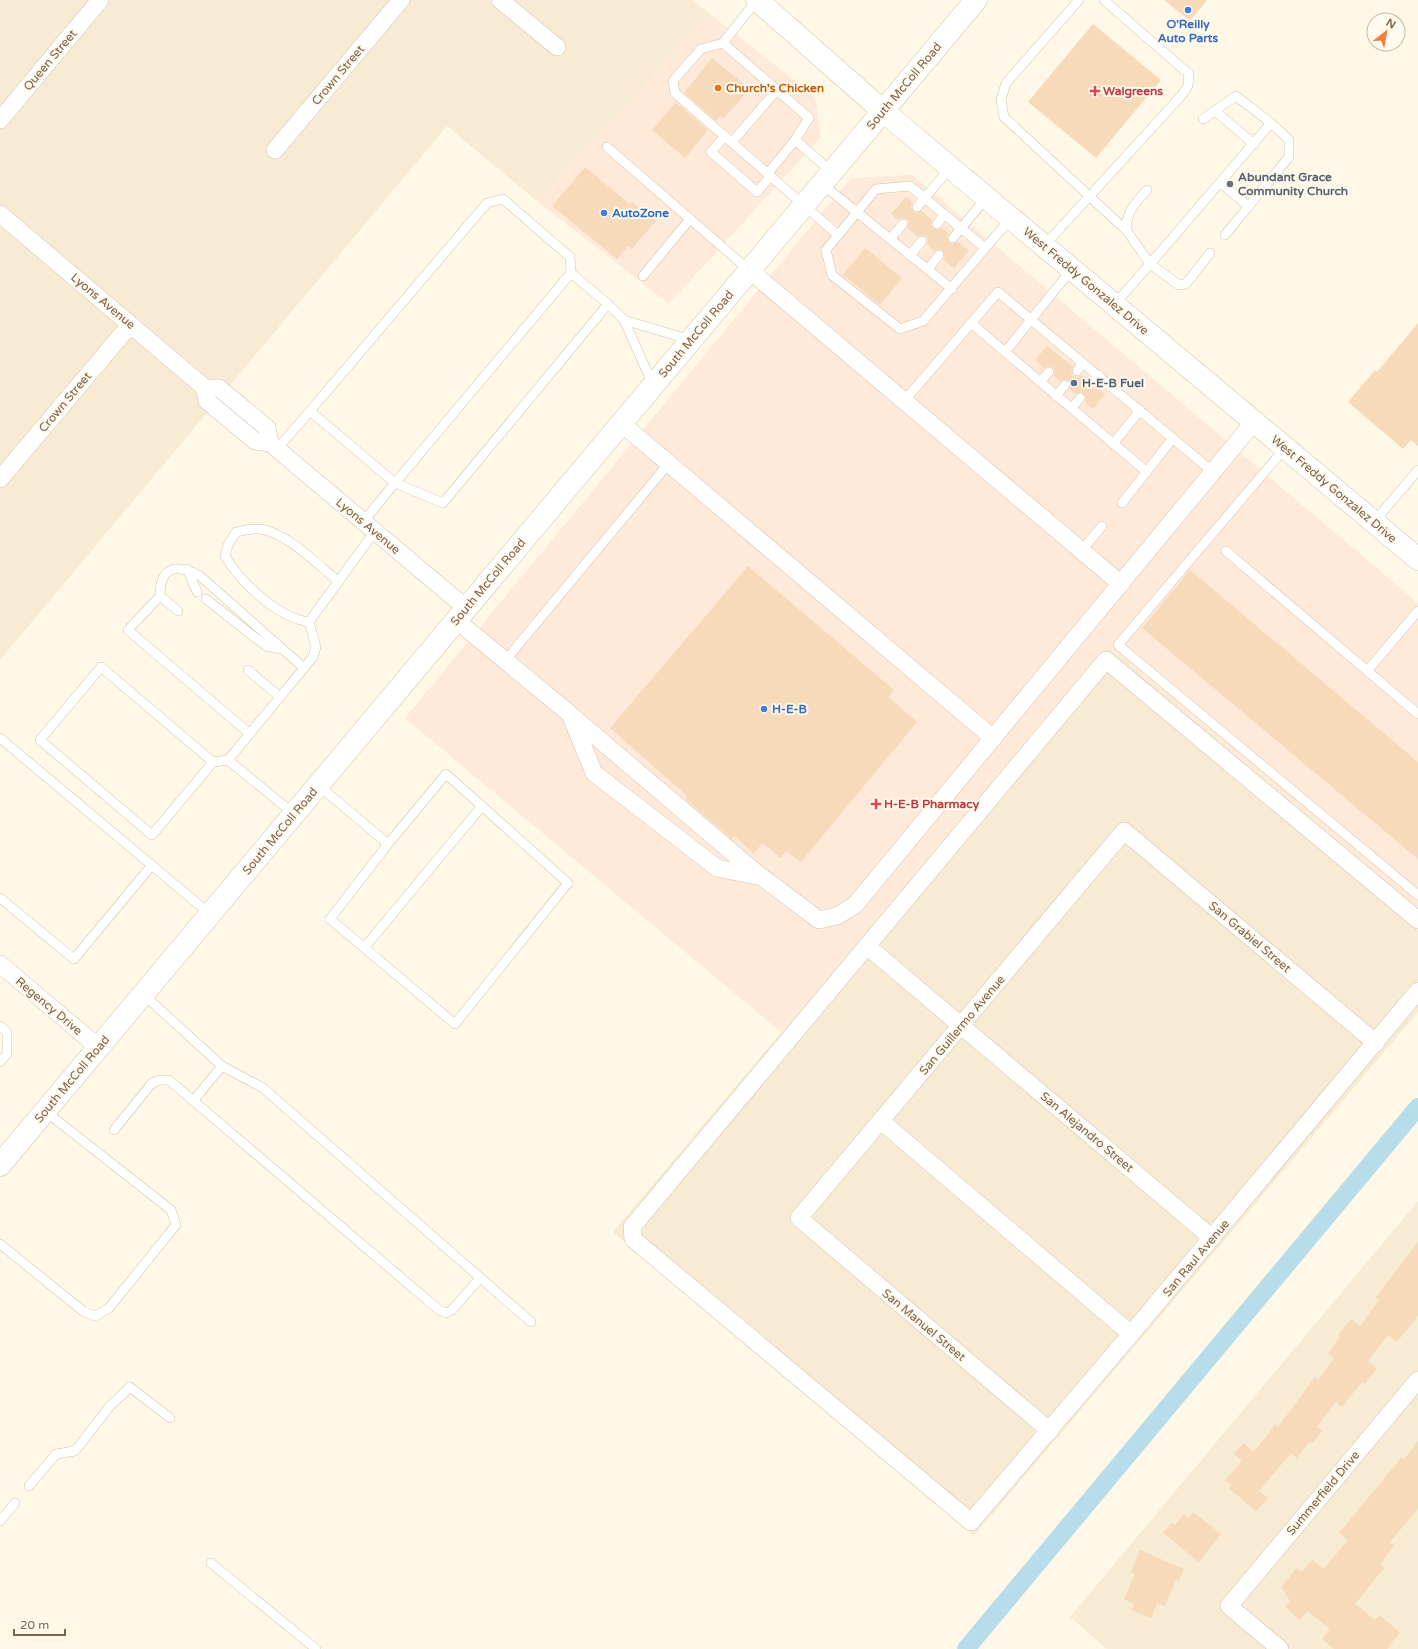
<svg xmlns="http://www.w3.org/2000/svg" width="1418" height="1649" font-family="'Varela Round',sans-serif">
  <rect width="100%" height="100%" fill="#fff8e6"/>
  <g fill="#f7ebd3">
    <polygon points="0,0 693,0 710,14 537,201 447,126 0,660"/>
    <polygon points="1107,645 1418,908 1418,1012 974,1536 613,1232"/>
    <polygon points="1418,1201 1418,1649 1107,1649 1070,1617"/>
  </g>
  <g fill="#ffe9d9">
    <polygon points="710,14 815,97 821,137 669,304 537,201"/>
    <polygon points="912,175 1418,603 1418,908 1107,645 781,1032 405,718 851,178"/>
  </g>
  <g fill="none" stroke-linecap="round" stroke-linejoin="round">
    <polyline stroke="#b7ddeb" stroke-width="18" points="966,1649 1418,1107"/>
  </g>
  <g fill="#f7daba">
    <polygon points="1164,0 1207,0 1190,21"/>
    <polygon points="1093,24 1161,80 1096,158 1028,102"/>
    <polygon points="712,58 750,89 723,119 720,117 716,121 684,93"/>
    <polygon points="676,102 708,130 685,158 652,130"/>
    <polygon points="585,167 630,204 632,202 656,221 632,249 628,246 617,259 552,206"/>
    <polygon points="906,197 913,203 911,206 913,211 916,213 922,211 932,220 931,224 933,228 937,230 942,228 949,234 947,237 949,242 952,244 958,242 969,251 954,268 943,259 945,255 943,251 939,249 934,251 927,245 928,239 926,236 920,235 918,237 907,228 909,222 907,219 901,218 898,220 891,214"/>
    <polygon points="865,248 902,278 880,305 843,275"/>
    <polygon points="1418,323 1418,446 1411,440 1403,449 1348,402 1375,370 1377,372"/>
    <polygon points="1047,346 1073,367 1071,371 1073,376 1077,377 1082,375 1087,379 1086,385 1088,388 1094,389 1096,387 1105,394 1093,409 1085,402 1086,399 1084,394 1081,392 1076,394 1069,389 1071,386 1069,381 1066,379 1060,381 1054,376 1055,371 1053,367 1048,366 1044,368 1035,360"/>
    <polygon points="748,566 894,690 888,697 917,722 801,862 786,851 781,858 762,843 754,854 735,836 732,839 685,799 687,796 610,728"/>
    <polygon points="1190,570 1418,762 1418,859 1142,628"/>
    <polygon points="1418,1242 1418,1316 1397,1342 1388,1335 1368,1361 1377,1368 1365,1384 1362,1382 1342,1407 1336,1402 1317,1427 1322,1431 1313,1443 1310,1441 1297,1458 1291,1453 1259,1491 1268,1498 1256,1511 1229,1488 1232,1485 1225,1480 1242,1461 1234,1454 1244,1443 1254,1452 1275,1425 1278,1427 1315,1377 1318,1380 1334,1358 1328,1353 1340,1337 1338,1335 1351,1319 1360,1326 1379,1300 1375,1298"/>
    <polygon points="1418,1441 1418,1509 1390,1542 1394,1546 1380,1564 1384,1568 1355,1604 1375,1620 1379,1615 1400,1632 1387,1649 1334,1649 1322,1639 1330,1629 1307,1611 1300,1620 1285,1607 1290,1601 1281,1587 1297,1568 1302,1572 1312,1560 1324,1569 1348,1540 1339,1533 1402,1457 1404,1459"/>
    <polygon points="1193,1512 1221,1534 1199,1562 1163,1533 1172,1523 1175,1525 1184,1514 1189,1518"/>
    <polygon points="1140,1550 1184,1569 1179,1581 1176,1580 1165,1606 1157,1603 1151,1618 1131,1610 1134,1604 1124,1599 1135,1574 1131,1572"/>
  </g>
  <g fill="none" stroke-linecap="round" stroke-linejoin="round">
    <g stroke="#d3c1aa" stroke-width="10">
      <g id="service">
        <polyline points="1079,0 1006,83 1001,100 1004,117 1127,231 1150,264 1271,123"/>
        <polyline points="723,43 757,0"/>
        <polyline points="1215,111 1254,144"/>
        <polyline points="1203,119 1236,96 1271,123 1289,140 1289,157 1225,235"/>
        <polyline points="725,136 711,152 757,192 771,176"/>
        <polyline points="732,142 777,90"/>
        <polyline points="607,147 749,270"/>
        <polyline points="832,172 795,140 809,118 723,43 701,49 673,81 675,93 838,235"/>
        <polyline points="768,173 795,140"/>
        <polyline points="1221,183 1249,207"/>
        <polyline points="822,184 952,289"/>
        <polyline points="917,207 950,168"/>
        <polyline points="937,224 944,215"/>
        <path d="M1127,231C1125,212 1135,204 1147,190"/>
        <polyline points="953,238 986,198"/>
        <polyline points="890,239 903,224"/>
        <polyline points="1044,246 1181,96 1188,86 1189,74 1104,0"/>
        <polyline points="985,248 910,186 876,189 826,250 832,275 900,329 923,321 1011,218"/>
        <polyline points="910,255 922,241"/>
        <polyline points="928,269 939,255"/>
        <polyline points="643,276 690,219"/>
        <polyline points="1114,305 1150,264 1179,285 1186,284 1210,253"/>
        <polyline points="624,320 691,340"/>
        <polyline points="971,323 1147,472"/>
        <polyline points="1005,352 1072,269"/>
        <polyline points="1077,371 1083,363"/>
        <polyline points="1040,382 1049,372"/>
        <polyline points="1092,383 1099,375"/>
        <polyline points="1056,396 1065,385"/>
        <polyline points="904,401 998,292 1213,472"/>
        <polyline points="1072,408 1080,398"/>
        <polyline points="310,411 487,203 503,199 570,257 571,273 608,304"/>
        <polyline points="1113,444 1140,410"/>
        <polyline points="1285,448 1118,645 1418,895"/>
        <polyline points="277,449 310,411 395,483 571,273"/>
        <polyline points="1122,503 1173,438"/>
        <polyline points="363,522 395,483 443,503 608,304 624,320 653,385"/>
        <polyline points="1374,522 1418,470"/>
        <polyline points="1082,550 1102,526"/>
        <polyline points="1226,551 1418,714"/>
        <polyline points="187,569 197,592"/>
        <polyline points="160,596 178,611"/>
        <polyline points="206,599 266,646 282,649"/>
        <path d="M309,622C277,617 241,583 225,556L228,545L236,532C242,531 249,529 255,529C281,527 318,565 338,581"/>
        <polyline points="309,622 375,531"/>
        <polyline points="505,661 669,463"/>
        <polyline points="248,670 280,697"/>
        <polyline points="1367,671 1418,611"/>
        <path d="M250,734L128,630L160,596C160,565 178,564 200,576L304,668"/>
        <polyline points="0,738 210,914"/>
        <polyline points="213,762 101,667 40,740 152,835 213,762 228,760"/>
        <polyline points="318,785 388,844 330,919 455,1024 568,883 446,774 388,844"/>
        <polyline points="294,814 228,760 313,657 316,647 309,622"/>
        <polyline points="0,898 74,959 152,865"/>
        <polyline points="364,948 482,806"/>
        <polyline points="143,994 222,1066 263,1088 531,1322"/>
        <polyline points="0,1026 7,1032 7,1054 0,1062"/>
        <polyline points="193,1101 222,1066"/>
        <polyline points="114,1130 152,1083 160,1080 169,1080 439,1310 446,1313 452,1310 480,1278"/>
        <polyline points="0,1244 83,1311 95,1316 109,1308 176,1225 171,1210 45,1111"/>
        <polyline points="29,1486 56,1454 75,1451 110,1406 130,1387 170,1418"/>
        <polyline points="0,1521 15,1503"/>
        <polyline points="211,1563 316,1649"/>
      </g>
    </g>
    <g stroke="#d3c1aa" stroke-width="18">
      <g id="minor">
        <polyline points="500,0 557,47"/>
        <polyline points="0,120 100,0"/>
        <polyline points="275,150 401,0"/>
        <polyline points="0,214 205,388 219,388 267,428 270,443"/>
        <polyline points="749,270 1121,584"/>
        <polyline points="205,388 207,401 255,441 270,443 466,608"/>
        <polyline points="621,423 993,738"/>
        <polyline points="0,479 130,325"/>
        <polyline points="456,620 570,714 594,773 717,868 762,877 819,920 837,916 855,905 1254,422"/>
        <polyline points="573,717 760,876"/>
        <polyline points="1418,920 1106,660 632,1227 633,1239 971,1522 1131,1334 1418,991"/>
        <polyline points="867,946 1212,1238"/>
        <polyline points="0,964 98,1047"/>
        <polyline points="881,1121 1131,1334"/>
        <polyline points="1050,1431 799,1218 1124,831 1376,1043"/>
        <polyline points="1280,1649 1229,1606 1418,1380"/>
      </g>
    </g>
    <g stroke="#d6c2a7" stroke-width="23">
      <g id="secondary">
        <polyline points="757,0 883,111 1418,559"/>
        <polyline points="0,1165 976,0"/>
      </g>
    </g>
    <use href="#service" stroke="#fff" stroke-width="9"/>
    <use href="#minor" stroke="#fff" stroke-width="17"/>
    <use href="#secondary" stroke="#fff" stroke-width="22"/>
  </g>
  <g fill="#3f7fe0" stroke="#fffaee" stroke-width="1.5">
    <circle cx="1188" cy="10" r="4"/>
    <circle cx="604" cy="213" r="4"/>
    <circle cx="764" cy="709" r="4"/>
  </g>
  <circle fill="#e8710a" stroke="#fffaee" stroke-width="1.5" cx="718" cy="88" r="4"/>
  <g fill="#e0444e" stroke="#fffaee" stroke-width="1.5">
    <path d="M1093 85h4v4h4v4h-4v4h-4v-4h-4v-4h4z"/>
    <path d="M874 798h4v4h4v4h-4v4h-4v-4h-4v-4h4z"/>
  </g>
  <circle fill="#6b7280" stroke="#fffaee" stroke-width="1.5" cx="1230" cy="184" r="4"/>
  <circle fill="#5c6f8a" stroke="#fffaee" stroke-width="1.5" cx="1074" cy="383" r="4"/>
  <g text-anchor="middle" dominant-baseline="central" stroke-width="4" stroke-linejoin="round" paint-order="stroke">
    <g font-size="12" font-weight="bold" fill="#366cbe" stroke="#fffaee" text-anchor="start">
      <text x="1188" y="24" text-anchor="middle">O'Reilly<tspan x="1188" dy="14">Auto Parts</tspan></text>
      <text x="612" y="213">AutoZone</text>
      <text x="772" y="709">H-E-B</text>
    </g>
    <g font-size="12" fill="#7c6047" stroke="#fffaee">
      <text transform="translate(50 60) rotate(-50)">Queen Street</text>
      <text transform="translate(338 75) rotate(-50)">Crown Street</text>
      <text transform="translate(904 86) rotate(-50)">South McColl Road</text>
      <text transform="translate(1086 281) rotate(40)">West Freddy Gonzalez Drive</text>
      <text transform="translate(103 301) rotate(40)">Lyons Avenue</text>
      <text transform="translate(696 334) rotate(-50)">South McColl Road</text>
      <text transform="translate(65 402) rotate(-50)">Crown Street</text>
      <text transform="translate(1334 489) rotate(40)">West Freddy Gonzalez Drive</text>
      <text transform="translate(368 526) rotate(40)">Lyons Avenue</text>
      <text transform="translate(488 582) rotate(-50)">South McColl Road</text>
      <text transform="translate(280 831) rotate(-50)">South McColl Road</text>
      <text transform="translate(1250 937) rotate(40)">San Grabiel Street</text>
      <text transform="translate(49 1006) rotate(40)">Regency Drive</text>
      <text transform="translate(962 1025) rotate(-50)">San Guillermo Avenue</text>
      <text transform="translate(72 1079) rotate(-50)">South McColl Road</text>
      <text transform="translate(1087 1132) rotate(40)">San Alejandro Street</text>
      <text transform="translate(1196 1258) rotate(-50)">San Raul Avenue</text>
      <text transform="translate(924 1325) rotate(40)">San Manuel Street</text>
      <text transform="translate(1323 1493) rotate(-50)">Summerfield Drive</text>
    </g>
    <g font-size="12" font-weight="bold" fill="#c56008" stroke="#fffaee" text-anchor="start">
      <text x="726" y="88">Church's Chicken</text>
    </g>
    <g font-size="12" font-weight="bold" fill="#be3a42" stroke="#fffaee" text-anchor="start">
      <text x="1103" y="91">Walgreens</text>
      <text x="884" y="804">H-E-B Pharmacy</text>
    </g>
    <g font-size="12" font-weight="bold" fill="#5b616d" stroke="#fffaee" text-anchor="start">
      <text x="1238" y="177">Abundant Grace<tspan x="1238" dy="14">Community Church</tspan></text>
    </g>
    <g font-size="12" font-weight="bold" fill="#4e5e75" stroke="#fffaee" text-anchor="start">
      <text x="1082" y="383">H-E-B Fuel</text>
    </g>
  </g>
  <g transform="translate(1386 32) rotate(31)"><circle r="19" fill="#fffaee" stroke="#cbbcab"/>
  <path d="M0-3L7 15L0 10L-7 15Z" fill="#f67d3e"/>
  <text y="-6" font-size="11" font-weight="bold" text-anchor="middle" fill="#7c6047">N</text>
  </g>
  <path d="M14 1629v6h51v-6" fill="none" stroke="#7c6047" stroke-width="2"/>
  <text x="20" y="1629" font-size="12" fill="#7c6047" stroke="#fffaee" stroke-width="3" paint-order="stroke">20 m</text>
</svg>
